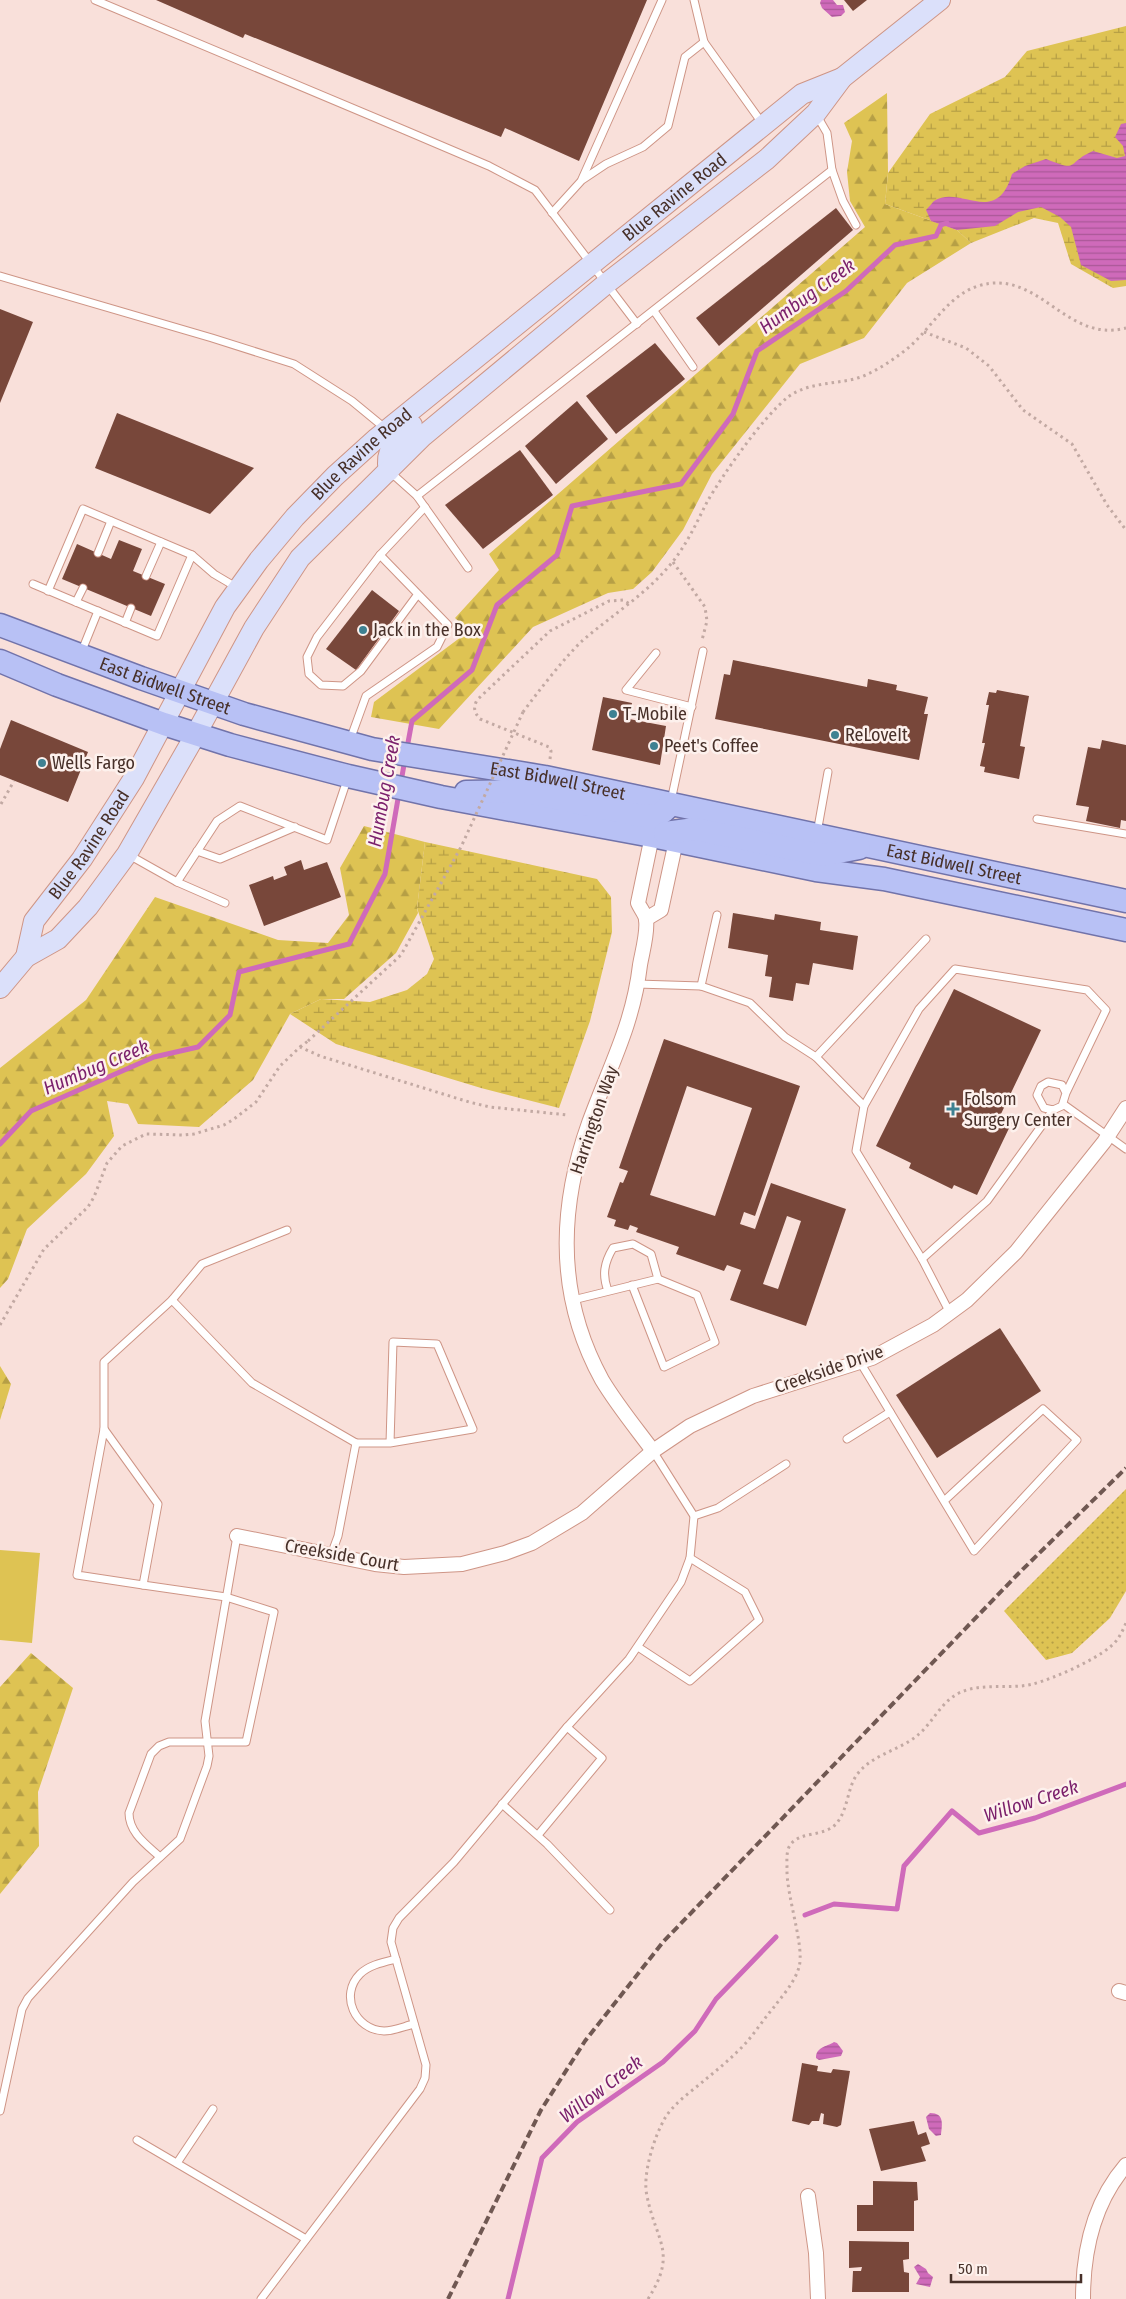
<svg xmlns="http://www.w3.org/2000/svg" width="1126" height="2299" font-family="'Fira Sans Condensed',sans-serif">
  <defs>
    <pattern id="grass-dots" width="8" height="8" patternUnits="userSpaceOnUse" patternTransform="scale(1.25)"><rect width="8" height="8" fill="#dec353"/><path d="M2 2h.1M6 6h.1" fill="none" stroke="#b69f45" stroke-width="1.8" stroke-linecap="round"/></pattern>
    <pattern id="forest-firs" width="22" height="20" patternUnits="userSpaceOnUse" patternTransform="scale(1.25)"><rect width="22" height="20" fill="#dec353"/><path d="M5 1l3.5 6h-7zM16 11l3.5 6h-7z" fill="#b69f45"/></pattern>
    <pattern id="wetland-marsh" width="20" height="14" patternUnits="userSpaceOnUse" patternTransform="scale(1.25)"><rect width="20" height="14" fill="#dec353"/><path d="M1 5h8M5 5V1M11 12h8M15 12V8" fill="none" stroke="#b69f45"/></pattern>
    <pattern id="water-rules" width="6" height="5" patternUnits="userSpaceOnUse" patternTransform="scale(1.25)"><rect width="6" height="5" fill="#cf6aba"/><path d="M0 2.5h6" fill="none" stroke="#aa5897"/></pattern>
  </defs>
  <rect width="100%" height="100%" fill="#f9e0da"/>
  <polygon fill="url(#grass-dots)" points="1126,1489 1126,1591 1110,1618 1072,1653 1046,1660 1004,1611"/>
  <g fill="url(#forest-firs)">
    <polygon points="887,93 888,173 885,204 957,230 971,243 907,283 864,338 800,364 712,474 683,530 652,572 633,589 608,593 533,627 439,729 371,717 374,702 469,631 455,618 499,570 489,554 865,227 850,201 847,172 852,141 844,123"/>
    <polygon points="364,826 425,842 417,908 418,913 396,953 344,999 321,999 290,1014 253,1080 199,1127 138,1124 128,1104 107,1101 114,1136 86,1174 27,1229 8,1279 0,1288 0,1068 86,1000 155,897 278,940 328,943 349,915 340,868"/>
    <polygon points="0,1366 11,1384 0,1420"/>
    <polygon points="31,1653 73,1688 38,1792 39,1846 0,1894 0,1687"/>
  </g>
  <g fill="url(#wetland-marsh)">
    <polygon points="1126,26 1126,286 1113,288 1071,264 1058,223 1034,218 971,243 957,230 885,204 888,173 930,114 1005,77 1027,51"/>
    <polygon points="425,842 597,879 611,897 612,932 590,1021 559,1108 481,1088 336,1044 290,1014 321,999 370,1002 407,990 427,974 434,959 417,908"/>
  </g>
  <polygon fill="#dec353" points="0,1550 40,1553 32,1643 0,1640"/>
  <g fill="url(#water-rules)">
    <polygon points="821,0 833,0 837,5 843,5 845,12 841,16 832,17 822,8 820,3"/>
    <path d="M1126,123V280L1111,281L1081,265L1071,227L1060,217L1041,207L1018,212L995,226L957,230L931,221L926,210C929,207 932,203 934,201C960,184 996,228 1012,174L1025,166L1046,159C1081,173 1065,163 1093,151L1117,158L1125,156L1123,146L1115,137L1121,124Z"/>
    <path d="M834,2042L837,2043L843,2051L841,2056L819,2060L816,2058C816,2047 826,2047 834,2042Z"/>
    <path d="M930,2113C945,2113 942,2125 941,2135L936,2136L929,2129L926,2117Z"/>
    <polygon points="918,2264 926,2269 928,2273 933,2277 930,2287 916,2284 920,2277 914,2267"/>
  </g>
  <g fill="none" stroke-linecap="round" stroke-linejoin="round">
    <g stroke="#cf6aba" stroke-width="5">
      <polyline points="407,748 412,721 472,670 497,605 557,555 572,506 681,484 733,414 757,351 846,291 895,245 936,236 941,225 947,223"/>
      <polyline points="401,782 405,759"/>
      <polyline points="0,1144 31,1111 154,1057 198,1047 230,1015 239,972 349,944 385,874 399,793"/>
      <polyline points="805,1915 834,1904 897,1909 904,1866 952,1811 979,1833 1035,1818 1126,1784"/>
      <polyline points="508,2299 542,2158 577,2122 663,2062 695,2031 716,1999 776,1937"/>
    </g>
  </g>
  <g fill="#78473a" fill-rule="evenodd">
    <polygon points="156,0 647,0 579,161 505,128 501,137 245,34 243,38"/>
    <polygon points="844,0 867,0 853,11"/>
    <polygon points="836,208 853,230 719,346 696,318"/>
    <polygon points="0,309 33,322 0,403"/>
    <polygon points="655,343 685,379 616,434 586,396"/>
    <polygon points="577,401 608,439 556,484 525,446"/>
    <polygon points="117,413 254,468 210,514 95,468"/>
    <polygon points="520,450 553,495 483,549 445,505"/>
    <polygon points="119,540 142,549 133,571 165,584 151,616 62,579 77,544 111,559"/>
    <polygon points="372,590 399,611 356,670 326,649"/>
    <polygon points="733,660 867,687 868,679 897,685 896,690 928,697 924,714 928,714 919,760 715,719 724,674 730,675"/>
    <polygon points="997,690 1029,696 1020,746 1025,747 1019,779 984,772 985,767 980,766 985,743 982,743 989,705 986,705 989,692 996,693"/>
    <polygon points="603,697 632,703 629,719 666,726 660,765 592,750"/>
    <polygon points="11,720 88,752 68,802 0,775 0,749"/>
    <polygon points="1102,740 1126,745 1126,821 1121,820 1120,828 1086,821 1089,807 1076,805 1088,747 1100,749"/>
    <polygon points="301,860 304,870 327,862 341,897 264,926 249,885 273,876 274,880 287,875 284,867"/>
    <polygon points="733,913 774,920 775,914 821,922 820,930 858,936 853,970 813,963 809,985 796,983 793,1001 769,997 772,977 765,976 768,955 728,948"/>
    <polygon points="954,989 1041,1030 1000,1116 1012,1122 977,1195 954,1185 952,1189 909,1168 911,1163 876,1146"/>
    <path d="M664,1039L800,1086L755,1216L744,1212L740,1224L755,1229L771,1183L846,1209L806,1326L730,1300L741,1270L727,1265L724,1271L676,1254L679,1247L636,1232L638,1228L630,1225L628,1230L614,1226L616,1220L607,1217L620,1182L623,1183L628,1171L619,1168ZM687,1086L752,1108L715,1216L650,1195ZM787,1216L801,1221L778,1289L763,1284Z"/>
    <polygon points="1000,1328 1041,1391 937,1458 896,1395"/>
    <polygon points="802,2063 818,2066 817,2071 831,2073 833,2069 850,2071 841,2125 837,2127 823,2124 824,2114 821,2113 819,2121 812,2121 809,2125 792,2121"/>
    <polygon points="914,2121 918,2135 926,2132 930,2144 921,2147 926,2161 881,2171 869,2129"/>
    <polygon points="873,2181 917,2182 918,2200 914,2201 914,2231 857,2231 857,2205 873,2205"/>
    <polygon points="849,2241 909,2242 909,2259 903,2260 904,2272 909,2273 909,2292 852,2292 853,2271 861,2271 862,2267 849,2268"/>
  </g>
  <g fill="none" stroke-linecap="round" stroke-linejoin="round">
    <g stroke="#ce9586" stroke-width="9">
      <g id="lane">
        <polyline points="95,0 402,129 489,166 535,190 637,324"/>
        <polyline points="694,0 704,42 762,123"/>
        <polyline points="816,114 827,133 832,170"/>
        <polyline points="582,179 662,0"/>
        <polyline points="552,213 582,180 606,164 643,147 668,126 685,57 704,42"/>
        <polyline points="0,276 212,338 294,364 352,401 386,429"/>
        <polyline points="654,311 693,367"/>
        <polyline points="389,471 417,496 468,568"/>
        <polyline points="417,496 832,170 843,201 856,225"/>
        <polyline points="98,553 111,521"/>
        <polyline points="380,555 425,507"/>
        <polyline points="146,576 161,542"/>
        <polyline points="33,584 157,636 192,555 214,574 236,587"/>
        <polyline points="48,591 83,509 192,555"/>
        <polyline points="76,602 83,588"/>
        <polyline points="125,623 131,608"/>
        <polyline points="81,653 98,611"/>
        <polyline points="656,653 626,690 692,707"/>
        <polyline points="350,740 366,696 437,647 448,625 380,555 317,637 307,657 309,674 321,685 343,686 361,671 418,594"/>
        <polyline points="671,801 703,651"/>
        <polyline points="1037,819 1126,834"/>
        <polyline points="817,833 828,772"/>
        <polyline points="197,851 220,859 295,827"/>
        <polyline points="129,855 177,882 217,821 240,806 327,840 347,780"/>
        <polyline points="177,882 225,903"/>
        <polyline points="717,915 701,986 750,1003 785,1037 816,1057"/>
        <polyline points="637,984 701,986"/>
        <polyline points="1063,1104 1126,1149"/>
        <polyline points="864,1106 816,1057 926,939"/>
        <polyline points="922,1259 987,1201 1053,1110"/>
        <polyline points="632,1285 664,1367 715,1342 697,1295 658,1279"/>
        <polyline points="172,1300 252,1383 356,1443"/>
        <path d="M573,1300L658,1279L651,1254L633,1244L613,1248C604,1263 602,1275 608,1291"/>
        <polyline points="950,1313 922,1259 856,1151 864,1106 919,1009 955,969 1087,990 1106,1010 1066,1093 1062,1106 1053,1110 1044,1108 1037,1095 1041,1086 1048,1082 1062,1085 1066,1093"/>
        <polyline points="860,1362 974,1551 1077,1440 1043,1409 944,1501"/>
        <polygon points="104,1429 158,1504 143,1585 77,1575"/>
        <polyline points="104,1429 104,1362 172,1300 202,1264 287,1230"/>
        <polyline points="847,1439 890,1412"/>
        <polyline points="694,1516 718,1508 786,1464"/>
        <polyline points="331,1555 338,1536 356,1443 390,1443 473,1429 437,1344 393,1342 390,1443"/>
        <path d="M143,1585L226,1597L274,1612L246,1742H169L159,1746L151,1754L129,1813C129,1833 147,1845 160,1857"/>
        <polyline points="638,1647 690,1681 759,1620 745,1592 690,1558"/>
        <polyline points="502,1804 547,1844 610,1910"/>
        <polyline points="538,1835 602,1758 567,1727"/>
        <path d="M396,1959C384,1962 369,1965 360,1974C339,1995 355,2030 384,2031C394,2031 405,2026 414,2024"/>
        <polyline points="0,2111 22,2009 28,1998 133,1882 180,1839 207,1766 209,1756 205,1721 237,1536"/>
        <polyline points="137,2140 306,2239"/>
        <polyline points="177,2163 213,2109"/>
        <polyline points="261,2299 420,2089 425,2078 426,2065 391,1942 393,1928 399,1918 454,1862 567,1727 629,1659 681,1582 690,1558 694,1516 653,1451"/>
      </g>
    </g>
    <g stroke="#ce9586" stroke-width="16">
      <g id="street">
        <path d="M652,836L638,903C640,908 646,915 646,920C648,932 642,953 640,965C633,1025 609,1068 589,1123C558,1210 557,1298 602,1380C617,1405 636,1428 653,1451"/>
        <polyline points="646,919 661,910 676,841"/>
        <polyline points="237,1536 375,1564 404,1567 462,1564 505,1553 532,1543 582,1513 653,1451 690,1426 753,1396 872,1358 933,1325 967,1300 1016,1252 1104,1142 1126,1108"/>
        <polyline points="1119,1991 1126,1993"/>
        <polyline points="808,2196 816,2253 818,2299"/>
        <path d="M1083,2299C1083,2251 1094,2202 1126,2165"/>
      </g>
    </g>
    <g stroke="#ce9586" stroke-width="22">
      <g id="secondary">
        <path d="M389,471C384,450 397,437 412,425"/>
        <path id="s1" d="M26,957L34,921L82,859L134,778L225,607L259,560L295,517L335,476L377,438L802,94L842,78"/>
        <polyline points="0,988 26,957 58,939 88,907 127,854 196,734 254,628 300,558 423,436 607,283 767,159 816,113 842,78 940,0"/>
      </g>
    </g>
    <g stroke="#7173aa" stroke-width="25">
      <g id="primary">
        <path id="s2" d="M0,625L141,678L244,714L372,749L545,777L1126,901"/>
        <polyline points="0,661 57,685 164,724 230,745 348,776 441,797 652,836 816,870 884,879 1126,930"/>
        <path d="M466,792L521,791L637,815C652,816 661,818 670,804"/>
        <polyline points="665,833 695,829 823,855 859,848"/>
      </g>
    </g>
    <g stroke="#c2a9a3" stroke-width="3" stroke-dasharray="2.5 4" stroke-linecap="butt">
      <polyline points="924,332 966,348 989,366 1023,410 1072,444 1107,505 1126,530"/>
      <polyline points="673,562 705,607 707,621 702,640"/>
      <path d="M523,712C538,692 564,658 582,641C612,615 645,595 670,565C686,546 696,524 707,502C724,473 762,418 788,397C810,381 837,385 861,377C876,371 890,362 903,352C929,333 946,296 978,286C1039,267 1065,344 1126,328"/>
      <path d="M550,759L551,751L549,747L480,719C474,712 473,708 477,700L550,631L609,601L623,600L630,604"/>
      <polyline points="1,804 14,781"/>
      <polyline points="300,1047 308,1041"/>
      <polyline points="0,1325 44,1249 88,1207 94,1197 107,1163 122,1146 146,1134 183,1135 194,1134 224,1125 234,1119 256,1102 280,1066 300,1047 320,1056 469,1102 490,1107 568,1115"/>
      <path d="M648,2299C678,2252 656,2242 647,2196C642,2175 654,2137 665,2118C674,2103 692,2091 706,2079C717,2070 728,2061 738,2051C752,2038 762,2021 774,2007C783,1995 795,1982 799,1967C805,1947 786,1895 787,1868C787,1860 786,1852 790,1845C800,1831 824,1837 836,1824C848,1810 847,1790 856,1776C871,1754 900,1751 919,1734C933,1722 941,1702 959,1693C982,1682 1009,1690 1033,1684C1055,1678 1093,1661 1110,1647C1118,1641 1122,1632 1126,1623"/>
    </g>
    <use href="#lane" stroke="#fff" stroke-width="7"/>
    <use href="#street" stroke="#fff" stroke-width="14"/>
    <use href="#secondary" stroke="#dbe0fa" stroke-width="20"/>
    <use href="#primary" stroke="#b8c1f5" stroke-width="22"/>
    <polyline stroke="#705852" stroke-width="4" stroke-dasharray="8 4" stroke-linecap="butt" points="448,2299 541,2110 585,2041 663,1942 1018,1574 1126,1468"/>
    <polyline stroke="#c2a9a3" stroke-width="3" stroke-dasharray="2.5 4" stroke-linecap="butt" points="308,1041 401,955 461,847 523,712"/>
  </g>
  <g fill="#3e8192" stroke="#fdf1ed" stroke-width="2">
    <circle cx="363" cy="630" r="5"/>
    <circle cx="613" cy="714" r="5"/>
    <circle cx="835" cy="735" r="5"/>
    <circle cx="654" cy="746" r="5"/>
    <circle cx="42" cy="763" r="5"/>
    <path d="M950.5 1101.5h5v5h5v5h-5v5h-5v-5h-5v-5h5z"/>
  </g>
  <g text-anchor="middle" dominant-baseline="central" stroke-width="5" stroke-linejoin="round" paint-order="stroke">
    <g font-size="18" fill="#473029" stroke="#fdf1ed">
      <text stroke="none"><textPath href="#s1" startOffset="1016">Blue Ravine Road</textPath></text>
      <text stroke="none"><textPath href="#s1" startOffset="611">Blue Ravine Road</textPath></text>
      <text stroke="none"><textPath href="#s2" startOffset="176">East Bidwell Street</textPath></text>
      <text stroke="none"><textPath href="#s2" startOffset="581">East Bidwell Street</textPath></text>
      <text stroke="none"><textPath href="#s1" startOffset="131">Blue Ravine Road</textPath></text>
      <text stroke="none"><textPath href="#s2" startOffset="986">East Bidwell Street</textPath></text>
      <text transform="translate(594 1120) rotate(-71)">Harrington Way</text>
      <text transform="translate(829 1369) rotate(-19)">Creekside Drive</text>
      <text transform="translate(342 1555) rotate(10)">Creekside Court</text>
    </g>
    <g font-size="18" fill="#473029" stroke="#fdf1ed" text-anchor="start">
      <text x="373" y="630">Jack in the Box</text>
      <text x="623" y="714">T-Mobile</text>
      <text x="845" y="735">ReLoveIt</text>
      <text x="664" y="746">Peet's Coffee</text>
      <text x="52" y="763">Wells Fargo</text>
      <text x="964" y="1099">Folsom<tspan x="964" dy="21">Surgery Center</tspan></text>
    </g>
    <g font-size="19" font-style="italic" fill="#7b206c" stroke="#fdf1ed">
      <text transform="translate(807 296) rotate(-36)">Humbug Creek</text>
      <text transform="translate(384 791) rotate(-80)">Humbug Creek</text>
      <text transform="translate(96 1067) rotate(-23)">Humbug Creek</text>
      <text transform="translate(1031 1801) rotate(-18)">Willow Creek</text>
      <text transform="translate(601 2089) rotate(-37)">Willow Creek</text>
    </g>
  </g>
  <path d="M951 2274v8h130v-8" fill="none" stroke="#473029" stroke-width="2.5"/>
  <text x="958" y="2274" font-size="15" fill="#473029" stroke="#fdf1ed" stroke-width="4" paint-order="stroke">50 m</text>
</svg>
